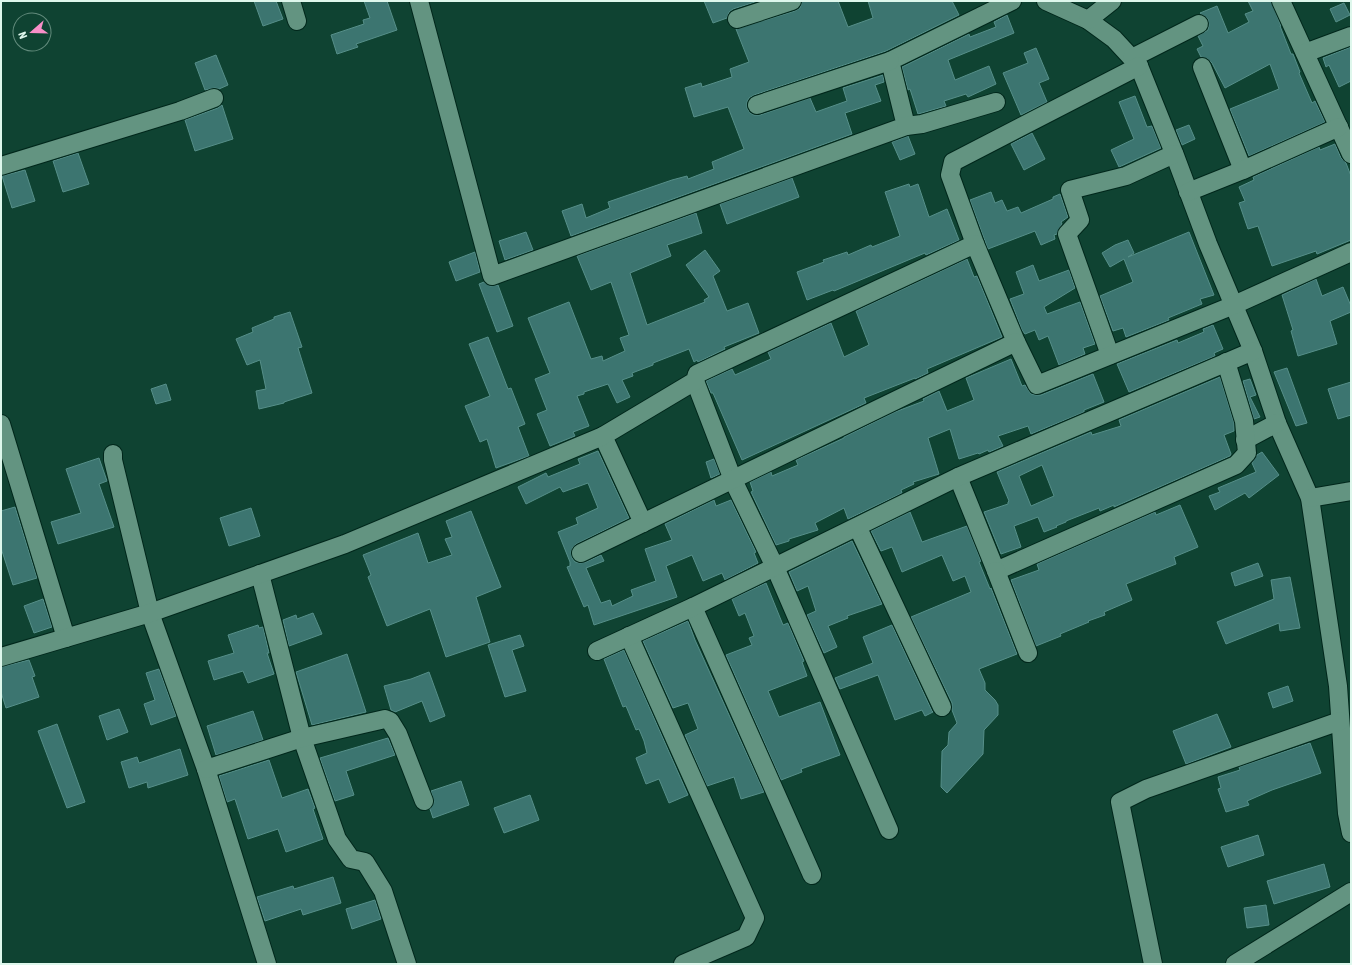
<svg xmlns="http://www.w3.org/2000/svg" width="1352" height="965" font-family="'Asap Condensed',sans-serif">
  <rect width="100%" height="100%" fill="#0f4332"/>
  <g fill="#3c7570" stroke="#568f89" fill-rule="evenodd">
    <polygon points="254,1 276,1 283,19 263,26"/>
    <polygon points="364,1 387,1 397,30 356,44 358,47 337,54 331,35 364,24 363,20 370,18"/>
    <polygon points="704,1 758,1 733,9 729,12 727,18 713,23"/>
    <polygon points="802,1 838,1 848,27 873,18 868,1 952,1 959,15 886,51 754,95 749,98 747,102 747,108 750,113 754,115 760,115 810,98 816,112 847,101 843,88 883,75 884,82 875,85 881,101 845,113 852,134 571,236 562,211 582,204 586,218 610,208 608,202 672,180 687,176 688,179 714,169 712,162 744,149 728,107 694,117 685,88 701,83 702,87 732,77 730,69 749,62 736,29 795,11 800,8"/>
    <polygon points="1248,1 1271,1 1281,26 1280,26 1291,54 1293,54 1300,72 1299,73 1312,103 1315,101 1325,122 1249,156 1230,109 1279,89 1270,64 1225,88 1212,63 1208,59 1201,57 1197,49 1203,46 1198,36 1208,30 1209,25 1208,19 1200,13 1217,6 1228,33 1249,22 1245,14 1253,11"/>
    <polygon points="1344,3 1350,15 1336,22 1330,9"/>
    <polygon points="1007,15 1014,33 948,60 955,80 989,66 996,84 968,97 966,94 944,101 946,106 918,114 910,89 908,90 902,67 969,34 970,37 996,27 994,22"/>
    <polygon points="1351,47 1351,81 1339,87 1329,65 1326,67 1323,58"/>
    <polygon points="1036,48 1049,79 1039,83 1047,102 1021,115 1003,73 1028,63 1024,53"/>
    <polygon points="216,55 228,85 219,89 215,88 205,90 195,63"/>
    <polygon points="1135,96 1147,127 1152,126 1161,148 1119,167 1111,150 1134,139 1119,102"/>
    <polygon points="222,105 233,139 195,151 185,120 218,108"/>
    <polygon points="1189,125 1195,139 1182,145 1176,130"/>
    <polygon points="1032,133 1045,159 1024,170 1011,144"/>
    <polygon points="908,136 915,154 900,160 892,142"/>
    <polygon points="1335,144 1341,158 1346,163 1351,176 1351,240 1317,254 1316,251 1272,266 1258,226 1248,229 1239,203 1245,201 1239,187 1254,180 1253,177 1319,147 1320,150"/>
    <polygon points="78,153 89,184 63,192 53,161"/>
    <polygon points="25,170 35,201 12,208 2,176"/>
    <polygon points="792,178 799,197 727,224 720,204"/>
    <polygon points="909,184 910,187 918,184 929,217 947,209 959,240 926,255 925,253 834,291 833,290 807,300 797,272 824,262 823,260 847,252 848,255 871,245 872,247 900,236 885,192"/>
    <polygon points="991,192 995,203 1002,200 1007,211 1018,207 1021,213 1053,199 1053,197 1060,194 1068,217 1061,222 1062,224 1057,234 1054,235 1055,239 1041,245 1035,231 988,249 970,200"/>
    <polygon points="696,213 702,233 667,245 671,256 630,273 647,325 705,302 704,300 709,297 686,265 705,250 720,271 713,276 727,311 748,303 759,333 724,347 725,349 698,362 697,360 694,362 689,349 653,363 653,365 632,373 633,376 622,380 630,397 617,403 608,384 584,392 584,394 577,396 589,426 573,432 575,436 550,446 537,414 547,410 535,379 550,373 528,318 569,302 591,359 602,356 603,361 625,351 620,338 629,335 611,282 591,290 577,256"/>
    <polygon points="526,232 533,250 505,260 499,241"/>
    <polygon points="1189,232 1214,295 1200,299 1202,304 1168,318 1169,320 1126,337 1123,328 1113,331 1100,296 1133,282 1124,259 1110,267 1102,253 1115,245 1128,240 1134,253 1128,257"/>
    <polygon points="475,252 480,272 456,281 449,262"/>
    <polygon points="967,259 974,277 977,276 1002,337 927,369 928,373 915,379 915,378 864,398 866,403 742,460 713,393 711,393 706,381 732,369 735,375 771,359 768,352 831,323 844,357 869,345 856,311"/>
    <polygon points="1033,265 1039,281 1069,270 1075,288 1044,307 1047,314 1080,302 1095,344 1083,348 1085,354 1059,365 1048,336 1039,340 1035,330 1025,334 1022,330 1010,299 1024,294 1016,272"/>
    <polygon points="1316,279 1322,296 1343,287 1351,306 1351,312 1330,321 1337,344 1298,356 1291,331 1293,330 1282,295"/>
    <polygon points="484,282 490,286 498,285 513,326 497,332 479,284"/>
    <polygon points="290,312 302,347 298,348 312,393 284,402 284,403 259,409 256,391 266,389 260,360 247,365 236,339 253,332 252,328 274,319 274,317"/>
    <polygon points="1213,325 1223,349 1214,353 1215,356 1129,392 1117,364 1177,340 1178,343 1204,332 1203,329"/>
    <polygon points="488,337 508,389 511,388 525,424 518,427 529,456 496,468 487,439 480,442 465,406 490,396 469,344"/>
    <polygon points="1011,359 1022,386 1025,385 1031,394 1036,395 1041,395 1093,374 1104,402 1084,410 1084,412 1031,434 1028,426 998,436 1003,446 989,452 988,450 979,454 978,453 959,459 950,429 928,438 939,474 913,482 914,484 901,490 902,493 848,519 844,508 815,523 818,530 789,539 789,541 776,545 751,492 753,491 750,482 771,472 772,476 798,465 796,460 844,438 844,437 895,412 924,401 923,399 939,391 947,411 974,400 966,378"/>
    <polygon points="1287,368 1307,423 1296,426 1274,372"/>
    <path d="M1220,377L1234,423V431L1224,435L1231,454L1230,456L1114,507V505L1100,511L1099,508L1066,521V522L1056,526L1057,527L1044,532L1038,517L1014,526L1021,547L1001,554L984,512L1008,504V502L1009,501L997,472L1091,432L1092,435L1121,426L1119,420ZM1042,465L1054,496L1031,506L1019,476Z"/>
    <polygon points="1250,379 1256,395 1250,397 1260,417 1254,419 1243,381"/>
    <polygon points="1351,382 1351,415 1338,419 1328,389"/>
    <polygon points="166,384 171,400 156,404 151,389"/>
    <polygon points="598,451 629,518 576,544 573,547 571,552 572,558 575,562 580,563 586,562 601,555 604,561 586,568 601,603 610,600 612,606 633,596 631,590 656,581 645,549 672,540 665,524 714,500 716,506 731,500 756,552 754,553 758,563 725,580 722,573 703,581 692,555 666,566 677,597 594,625 588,605 584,607 567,567 570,566 570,562 558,532 578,524 576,518 598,508 588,483 563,492 560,487 526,504 518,487 546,473 548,477 580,464 578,459"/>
    <polygon points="1262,452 1279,475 1249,498 1245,493 1215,510 1209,496 1220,492 1218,488 1256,472 1252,463 1257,455"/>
    <polygon points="99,458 107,481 99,484 114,527 58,544 51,522 81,513 66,469"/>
    <polygon points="714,459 720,474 711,478 706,462"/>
    <polygon points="1180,505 1198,547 1174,557 1176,564 1126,584 1132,600 1104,612 1105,615 1088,621 1089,622 1060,634 1061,636 1036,646 1011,580 1039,570 1037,564 1155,512 1156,515"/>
    <polygon points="15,507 37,578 13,585 1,548 1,511"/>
    <polygon points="251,508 260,536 229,546 220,518"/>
    <polygon points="471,511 501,587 476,597 490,642 446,657 430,609 387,626 368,577 371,575 363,555 418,533 428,563 452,555 445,539 452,537 446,521"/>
    <polygon points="910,512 922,542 967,526 981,561 979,562 990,589 991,588 1017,654 979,669 985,683 985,690 995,700 998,705 998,715 984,730 983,754 947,793 941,787 942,751 948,745 949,732 957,723 952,710 952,703 911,617 971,592 965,576 953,581 942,555 902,572 892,547 881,551 871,531"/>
    <polygon points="852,541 882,604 847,616 848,618 828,626 837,647 824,653 807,615 816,611 808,586 797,591 789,572"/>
    <polygon points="1258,563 1263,576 1235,586 1231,573"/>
    <polygon points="1290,577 1300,628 1280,631 1279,623 1226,644 1217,622 1274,599 1271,580"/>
    <polygon points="766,583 783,625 788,623 804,661 802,662 807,676 768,691 779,717 820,702 840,755 801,769 802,772 781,780 726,655 752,645 749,638 754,636 745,613 739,616 732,599"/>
    <polygon points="43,599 52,627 34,633 24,606"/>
    <polygon points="313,613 322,634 289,646 283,620 296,615 297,619"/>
    <polygon points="688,621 695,640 764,792 741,799 734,777 707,786 685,735 698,729 688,703 673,708 643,641"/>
    <polygon points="258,625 259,628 263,627 269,653 267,653 274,674 248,683 243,671 214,680 208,661 234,653 228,635"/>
    <polygon points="892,625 932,711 933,712 925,716 922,710 895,720 878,675 840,689 835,678 873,663 863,637"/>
    <polygon points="520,635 524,646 512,650 526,691 505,697 488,645"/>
    <polygon points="624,650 688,795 669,803 659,779 646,784 636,758 647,753 644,741 639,729 636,730 626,706 623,707 604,659"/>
    <polygon points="347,654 366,712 312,725 296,672"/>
    <polygon points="29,660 35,676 32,677 39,697 6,708 1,692 1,667"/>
    <polygon points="159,669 176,716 151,725 144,704 155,700 146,673"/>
    <polygon points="429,672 445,716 430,722 422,701 395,712 391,710 384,686 411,679"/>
    <polygon points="1288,686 1293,701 1273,708 1268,693"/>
    <polygon points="119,709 128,732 107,740 99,716"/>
    <polygon points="253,711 263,740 216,755 207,726"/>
    <polygon points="1217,714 1231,747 1186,764 1173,731"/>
    <polygon points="57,724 85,802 67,808 38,731"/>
    <polygon points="388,738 395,755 346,771 354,795 335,801 320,758"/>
    <polygon points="1310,743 1321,773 1272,790 1247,801 1249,805 1226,812 1218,789 1221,788 1218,777 1240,770 1239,767"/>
    <polygon points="180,749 188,775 148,788 147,782 129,788 121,762 137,757 139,763"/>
    <polygon points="269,760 282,798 308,789 315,808 313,809 323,839 286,852 278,829 248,839 235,799 227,802 219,776"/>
    <polygon points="461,781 469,805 433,818 430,809 434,802 431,791"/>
    <polygon points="530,795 539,820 504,833 494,808"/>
    <polygon points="1258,835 1264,855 1228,867 1221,847"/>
    <polygon points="1324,864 1330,887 1274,904 1267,881"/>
    <polygon points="333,877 341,903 303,915 301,909 265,921 257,897 293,886 294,889"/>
    <polygon points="375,900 381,919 352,929 346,909"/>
    <polygon points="1266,905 1269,925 1247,928 1244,908"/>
  </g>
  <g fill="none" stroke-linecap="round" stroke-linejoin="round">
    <g stroke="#01271b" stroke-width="20">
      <g id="minor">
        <polyline points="291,1 297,21"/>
        <polyline points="419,1 492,276 906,126 890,61 1012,1"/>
        <polyline points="1046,1 1088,20 1114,39 1139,66 1174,153 1208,244 1253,351 1277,423 1310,498 1338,686 1347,813 1351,833"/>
        <polyline points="1281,1 1351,154"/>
        <polyline points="737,19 792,1"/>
        <polyline points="1088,20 1112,1"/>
        <polyline points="1305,53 1351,36"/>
        <polyline points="1132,58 1199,24"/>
        <polyline points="1202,67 1243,170"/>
        <polyline points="757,105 890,61"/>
        <polyline points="906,126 922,124 996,102"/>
        <polyline points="1,166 180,111 214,98"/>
        <polyline points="1188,192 1243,170 1339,127"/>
        <polyline points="975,244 950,175 953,162 1139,66"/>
        <polyline points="1110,355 1067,234 1080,220 1070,190 1126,176 1174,154"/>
        <polyline points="695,381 733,480 775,567 889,830"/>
        <polyline points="1,424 66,638"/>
        <polyline points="1245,440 1277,423"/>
        <polyline points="113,454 113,460 150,613 206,769 267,964"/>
        <polyline points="958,477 996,571 1236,465 1247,453 1244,421 1226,362"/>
        <polyline points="1310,498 1351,491"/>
        <polyline points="643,523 603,436 695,381 697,374 975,244 1016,342"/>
        <polyline points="858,528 942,707"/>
        <polyline points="581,553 1016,342 1037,385 1234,305 1351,252"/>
        <polyline points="996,571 1028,653"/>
        <polyline points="260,574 302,738 337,839 351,859 365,862 383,891 407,964"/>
        <polyline points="693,607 812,875"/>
        <polyline points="629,636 755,918 746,937 683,964"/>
        <polyline points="597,651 693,607 958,477 1253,351"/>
        <polyline points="1,657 150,613 345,544 603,436"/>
        <polyline points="206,769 302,738 385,719 390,721 398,734 424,801"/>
        <polyline points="1153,964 1120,802 1146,789 1340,721"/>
        <polyline points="1235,964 1351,892"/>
      </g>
    </g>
    <use href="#minor" stroke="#639481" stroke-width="18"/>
  </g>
  <rect width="1352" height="965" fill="none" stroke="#def7ec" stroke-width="4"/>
  <g transform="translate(32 32) rotate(250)"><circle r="19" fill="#0f4332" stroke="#628b7c"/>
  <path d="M0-3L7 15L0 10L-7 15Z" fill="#f98fc8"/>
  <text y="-6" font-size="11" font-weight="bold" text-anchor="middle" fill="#def7ec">N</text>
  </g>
</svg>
